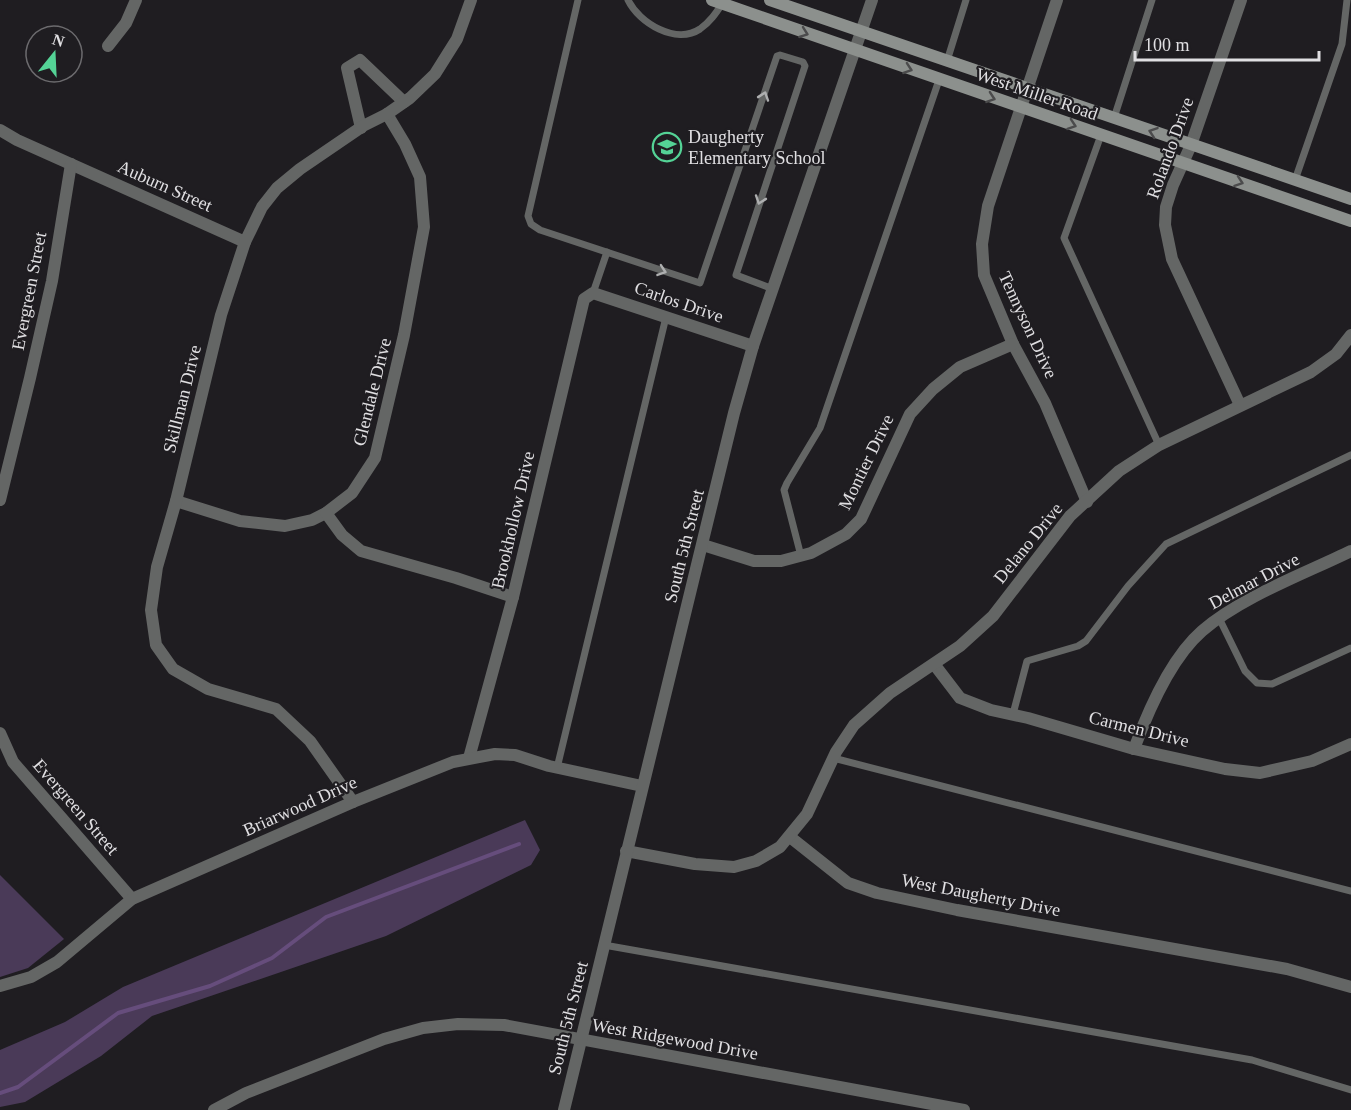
<svg xmlns="http://www.w3.org/2000/svg" width="1351" height="1110" font-family="Georgia,serif">
  <rect width="100%" height="100%" fill="#1f1d21"/>
  <g fill="#4a3a58">
    <polygon points="525,820 540,850 531,865 386,936 152,1016 101,1056 25,1102 0,1107 0,1050 65,1022 123,987"/>
    <polygon points="0,875 64,939 28,968 0,977"/>
  </g>
  <g fill="none" stroke-linecap="round" stroke-linejoin="round">
    <polyline stroke="#664d7c" stroke-width="4" points="0,1093 18,1087 118,1013 210,986 272,958 326,917 519,844"/>
    <g stroke="#646665" stroke-width="7">
      <polyline points="578,0 528,216 531,224 540,230 700,283 777,56 780,55 803,62 805,66 736,275 773,289"/>
      <path d="M628,0C639,23 676,45 700,29C710,22 716,13 722,4"/>
      <polyline points="947,61 966,0"/>
      <polyline points="1114,118 1152,0"/>
      <polyline points="1101,135 1064,238 1159,445"/>
      <polyline points="1295,180 1342,44 1347,0"/>
      <polyline points="593,293 607,252"/>
      <polyline points="801,556 784,490 787,483 820,428 939,80"/>
      <polyline points="1219,618 1245,671 1257,683 1272,684 1351,648"/>
      <polyline points="1013,714 1027,661 1078,646 1086,641 1128,586 1166,544 1351,455"/>
      <polyline points="833,758 1351,891"/>
      <polyline points="557,768 666,317"/>
      <polyline points="604,945 1252,1060 1351,1090"/>
    </g>
    <g stroke="#646665" stroke-width="12">
      <polyline points="1057,0 988,206 982,244 984,275 1013,344 1045,403 1087,502"/>
      <polyline points="108,46 126,23 136,0"/>
      <polyline points="361,128 347,68 360,60 404,102"/>
      <polyline points="0,130 17,140 245,242"/>
      <polyline points="1240,405 1172,259 1165,225 1166,207 1173,185 1191,145 1241,0"/>
      <polyline points="0,500 30,378 52,281 71,164"/>
      <polyline points="176,501 240,521 285,526 312,520 326,513 352,493 375,458 404,335 424,227 420,177 405,144 387,114"/>
      <polyline points="326,513 342,535 361,551 456,578 513,597"/>
      <polyline points="703,545 754,561 781,561 811,553 846,534 861,519 910,414 933,389 960,367 1013,344"/>
      <polyline points="934,664 960,698 991,710 1028,718 1134,749 1225,769 1260,773 1312,761 1351,744"/>
      <polyline points="0,733 13,762 132,899"/>
      <path d="M1134,749C1148,711 1171,658 1202,631C1241,597 1304,574 1351,551"/>
      <polyline points="469,758 513,597 584,299 593,293 753,346"/>
      <polyline points="353,802 310,741 276,709 208,689 173,669 156,645 151,610 157,567 176,501 221,315 245,242 262,207 277,188 300,169 363,126 387,114 410,98 435,74 457,39 471,0"/>
      <polyline points="790,837 848,883 877,893 957,910 1287,969 1351,987"/>
      <polyline points="626,851 695,864 734,867 756,861 780,847 807,814 836,752 854,725 890,693 960,646 993,616 1070,516 1119,471 1159,445 1311,372 1336,354 1351,335"/>
      <polyline points="214,1110 246,1093 384,1039 423,1028 458,1024 504,1025 964,1110"/>
    </g>
    <g stroke="#646665" stroke-width="12">
      <polyline points="0,986 31,977 57,962 132,899 353,802 453,762 495,754 515,755 549,766 642,786"/>
      <polyline points="564,1110 734,413 753,346 872,0"/>
    </g>
    <g stroke="#8c908d" stroke-width="12">
      <polyline points="712,0 1351,221"/>
      <polyline points="770,0 1351,199"/>
    </g>
  </g>
  <defs><path id="oneway-chevron" d="M-2-3.5L2.5 0L-2 3.5" fill="none" stroke-width="1.6" stroke-linecap="round" stroke-linejoin="round" transform="scale(1.5)"/></defs>
  <g stroke="#4b4b4c">
    <use href="#oneway-chevron" transform="translate(804 33) rotate(20)"/>
    <use href="#oneway-chevron" transform="translate(908 69) rotate(19)"/>
    <use href="#oneway-chevron" transform="translate(991 98) rotate(19)"/>
    <use href="#oneway-chevron" transform="translate(1072 125) rotate(19)"/>
    <use href="#oneway-chevron" transform="translate(1153 132) rotate(-161)"/>
    <use href="#oneway-chevron" transform="translate(1239 182) rotate(19)"/>
  </g>
  <g stroke="#aeafb0">
    <use href="#oneway-chevron" transform="translate(764 96) rotate(-71)"/>
    <use href="#oneway-chevron" transform="translate(760 200) rotate(109)"/>
    <use href="#oneway-chevron" transform="translate(662 271) rotate(19)"/>
  </g>
  <defs>
    <g id="school-ring" transform="scale(1.5)"><circle r="9.5" fill="#1f1d21" stroke="#54d396" stroke-width="1.5"/><path d="M0-5L7-2L0 1L-7-2ZM-4 1L0 2.5L4 1V4Q0 6-4 4Z" fill="#54d396"/></g>
  </defs>
  <g fill-rule="evenodd">
    <use href="#school-ring" x="667" y="147"/>
  </g>
  <g text-anchor="middle" dominant-baseline="central" stroke-width="4.5" stroke-linejoin="round" paint-order="stroke">
    <g font-size="18" fill="#e0dfe2" stroke="#1f1d21">
      <text transform="translate(1037 94) rotate(19)">West Miller Road</text>
      <text transform="translate(1170 148) rotate(-70)">Rolando Drive</text>
      <text transform="translate(165 186) rotate(24)">Auburn Street</text>
      <text transform="translate(29 291) rotate(-79)">Evergreen Street</text>
      <text transform="translate(679 302) rotate(19)">Carlos Drive</text>
      <text transform="translate(1028 325) rotate(65)">Tennyson Drive</text>
      <text transform="translate(372 392) rotate(-76)">Glendale Drive</text>
      <text transform="translate(182 399) rotate(-76)">Skillman Drive</text>
      <text transform="translate(866 462) rotate(-64)">Montier Drive</text>
      <text transform="translate(513 520) rotate(-77)">Brookhollow Drive</text>
      <text transform="translate(1028 543) rotate(-51)">Delano Drive</text>
      <text transform="translate(684 546) rotate(-76)">South 5th Street</text>
      <text transform="translate(1254 581) rotate(-28)">Delmar Drive</text>
      <text transform="translate(1139 729) rotate(14)">Carmen Drive</text>
      <text transform="translate(300 806) rotate(-24)">Briarwood Drive</text>
      <text transform="translate(76 807) rotate(49)">Evergreen Street</text>
      <text transform="translate(981 895) rotate(11)">West Daugherty Drive</text>
      <text transform="translate(568 1018) rotate(-76)">South 5th Street</text>
      <text transform="translate(675 1039) rotate(10)">West Ridgewood Drive</text>
    </g>
    <g font-size="18" fill="#e0dfe2" stroke="#1f1d21" text-anchor="start">
      <text x="688" y="137">Daugherty<tspan x="688" dy="21">Elementary School</tspan></text>
    </g>
  </g>
  <g transform="translate(54 54) rotate(18)"><circle r="28" fill="#1f1d21" stroke="#6c6b6e" stroke-width="1.5"/>
  <path d="M0-4.5L10 22L0 15L-10 22Z" fill="#54d396"/>
  <text y="-9" font-size="16" font-weight="bold" text-anchor="middle" fill="#e0dfe2">N</text>
  </g>
  <path d="M1135 51v9h184v-9" fill="none" stroke="#e0dfe2" stroke-width="3"/>
  <text x="1144" y="51" font-size="18" fill="#e0dfe2" stroke="#1f1d21" stroke-width="4.5" paint-order="stroke">100 m</text>
</svg>
